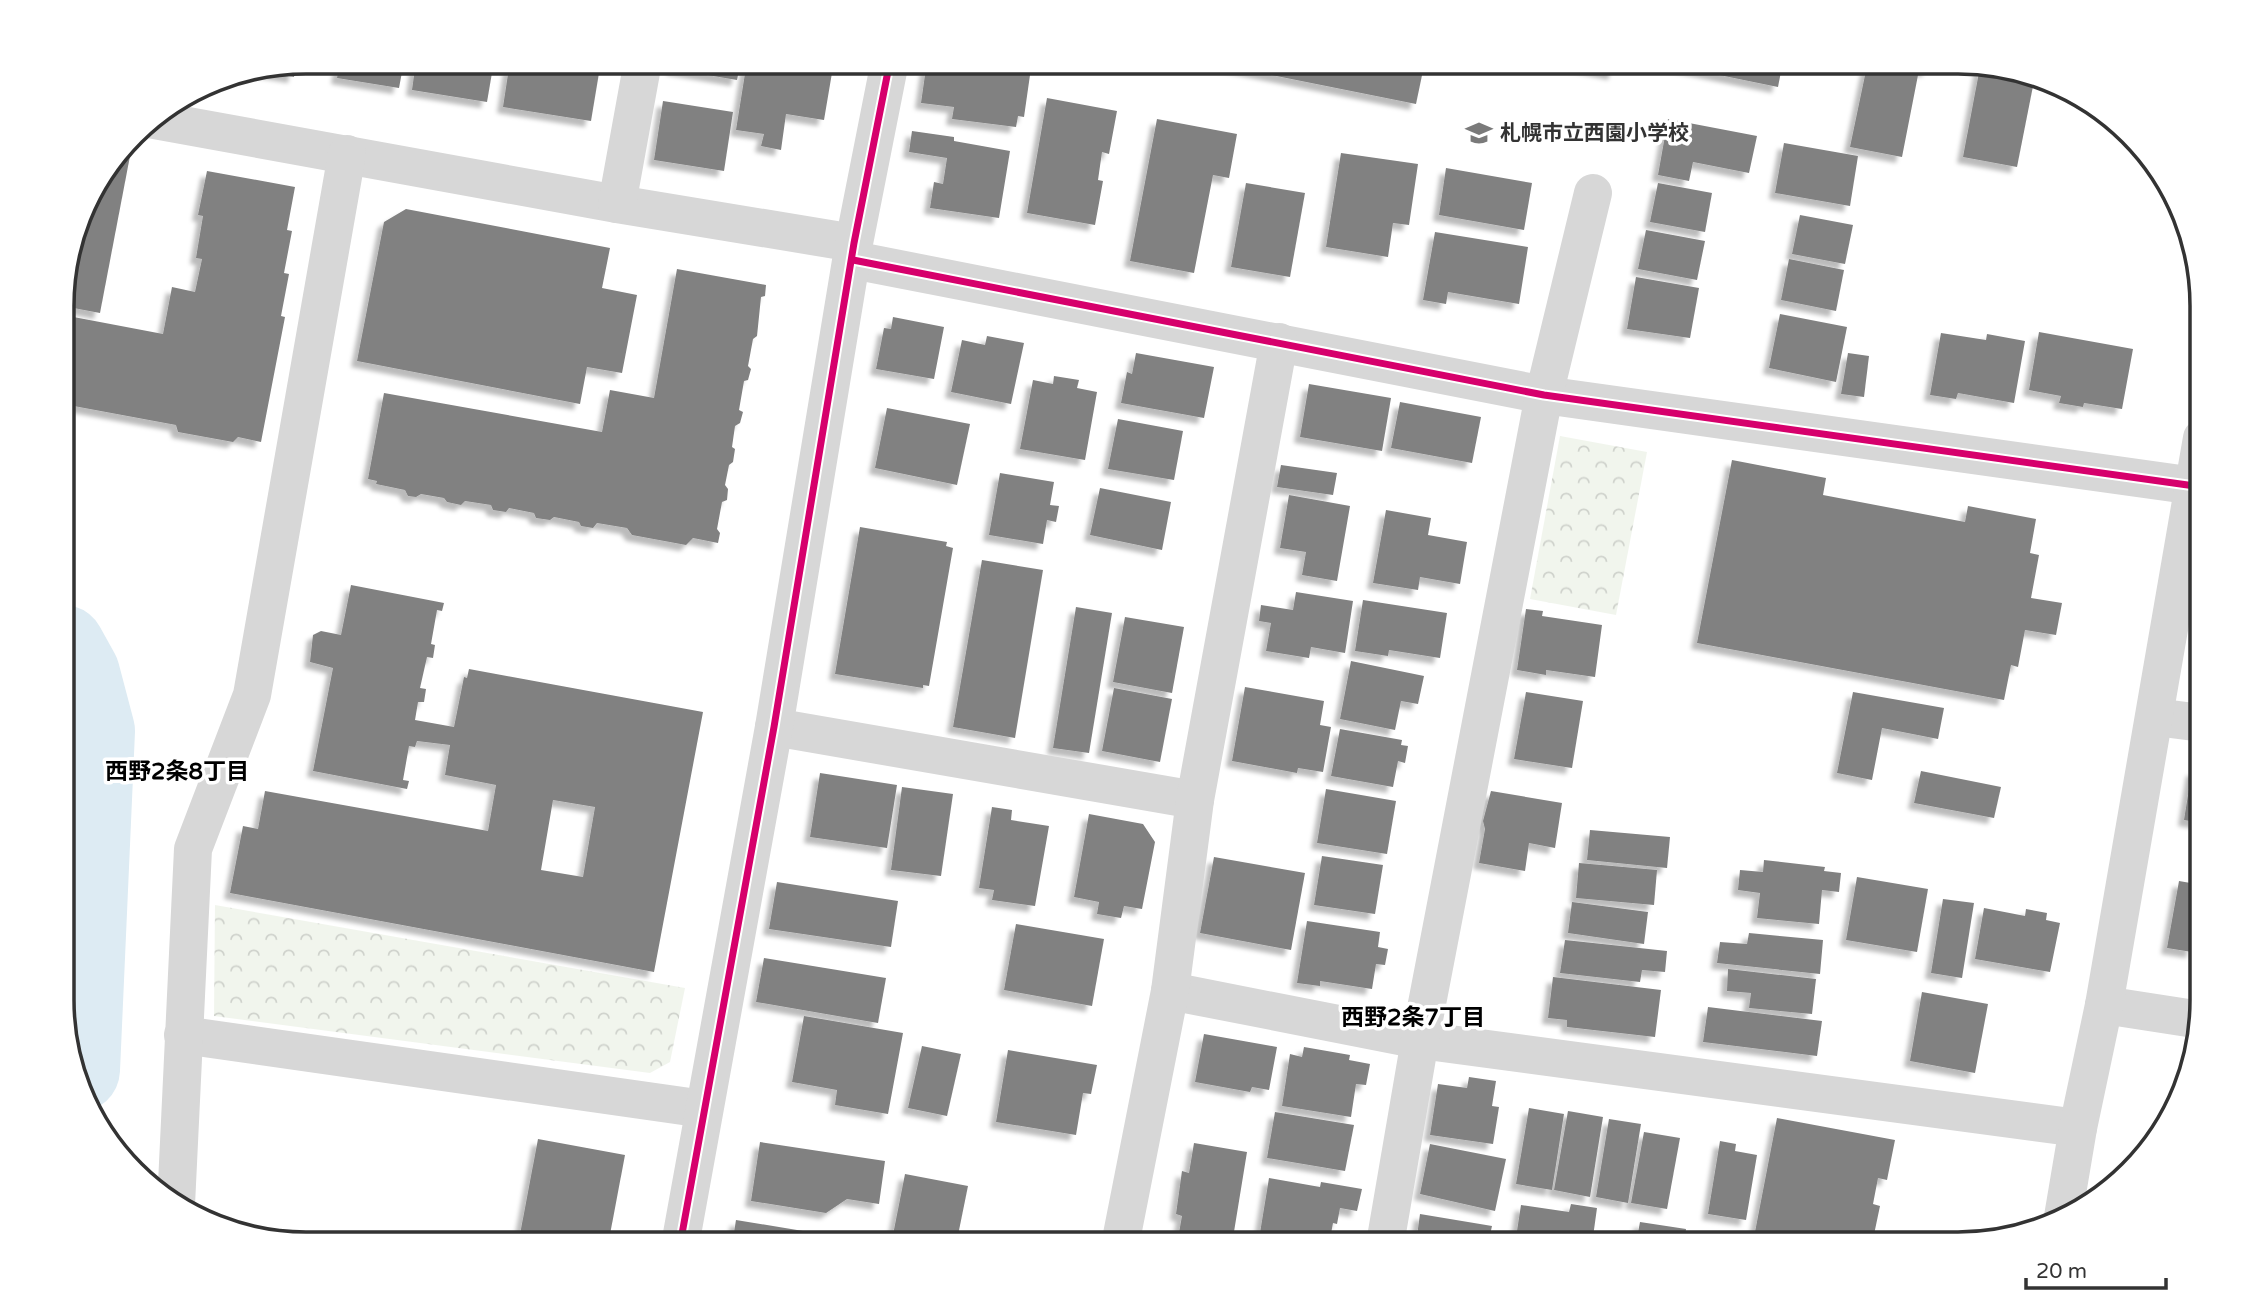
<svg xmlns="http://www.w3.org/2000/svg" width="2264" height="1306" font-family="'Varela Round','Noto Sans JP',sans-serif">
  <defs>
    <pattern id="park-crowns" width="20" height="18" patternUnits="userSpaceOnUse" patternTransform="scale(1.75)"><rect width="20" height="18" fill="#f1f5ed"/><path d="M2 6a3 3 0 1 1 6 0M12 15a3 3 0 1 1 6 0" fill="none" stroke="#cfd2cc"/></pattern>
    <filter id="shadow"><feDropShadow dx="-6" dy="6" stdDeviation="2" flood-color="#0004"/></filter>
  </defs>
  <rect width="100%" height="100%" fill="#fff"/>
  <g fill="url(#park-crowns)">
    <polygon points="1560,436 1647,452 1616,615 1530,599"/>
    <polygon points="215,905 685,988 670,1062 650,1073 214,1016"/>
  </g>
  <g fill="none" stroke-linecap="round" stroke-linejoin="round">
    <polyline stroke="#ddebf3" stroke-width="84" points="63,647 78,674 93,731 78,1070"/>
  </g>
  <g fill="#818181" fill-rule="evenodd" filter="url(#shadow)">
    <polygon points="340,61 404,61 399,88 337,78"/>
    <polygon points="416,61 494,61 487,102 412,90"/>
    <polygon points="510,61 601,61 591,121 503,107"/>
    <polygon points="674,61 741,61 737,80 672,69"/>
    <polygon points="747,61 834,61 824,120 786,114 781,150 761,146 764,134 736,130"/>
    <polygon points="927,61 1032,61 1024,117 1018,116 1016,127 952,119 954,107 921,103"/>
    <polygon points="1201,61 1425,61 1416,104"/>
    <polygon points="1553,61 1617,61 1614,74"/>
    <polygon points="1651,61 1783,61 1778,87"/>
    <polygon points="1868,61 1930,61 1928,71 1919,70 1902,157 1850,147"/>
    <polygon points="296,63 294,77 258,71"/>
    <polygon points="1980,67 2034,81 2017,167 1963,157"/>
    <polygon points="1047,98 1117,111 1109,154 1102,152 1098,180 1103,181 1095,225 1027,213"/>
    <polygon points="663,101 733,112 724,171 654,160"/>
    <polygon points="1157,119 1237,134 1229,178 1213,175 1194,273 1130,261"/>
    <polygon points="1668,119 1757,136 1749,173 1693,162 1689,181 1658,175"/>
    <polygon points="912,131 954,137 954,141 1010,151 999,218 930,208 934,182 943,184 947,158 909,152"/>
    <polygon points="1784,143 1858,156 1850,206 1775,193"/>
    <polygon points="1341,153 1418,164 1409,225 1393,223 1388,257 1326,247"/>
    <polygon points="120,154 130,156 100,313 63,306 63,274 87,197"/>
    <polygon points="1446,168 1532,183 1524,230 1439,215"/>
    <polygon points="207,171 295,187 287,230 292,231 284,273 289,274 281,316 285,317 261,442 238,437 233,442 178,432 176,425 63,404 63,315 163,334 172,287 195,292 202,259 196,258 203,216 198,215"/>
    <polygon points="1246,183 1305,193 1290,277 1231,267"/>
    <polygon points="1658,183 1712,193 1705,232 1650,222"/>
    <polygon points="406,209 610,248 602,288 637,295 622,373 587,367 580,404 357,361 384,222"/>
    <polygon points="1800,215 1853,225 1845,264 1792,254"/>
    <polygon points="1646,230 1705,241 1697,280 1638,269"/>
    <polygon points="1435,232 1528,247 1519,304 1448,292 1446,304 1423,300"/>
    <polygon points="1789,259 1844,270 1836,311 1781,300"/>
    <polygon points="677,269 766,285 765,296 761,297 757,336 753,339 748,366 751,369 748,380 744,381 739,410 743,412 740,423 735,426 732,447 735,449 733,462 729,465 725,485 728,489 727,500 722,502 717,529 720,533 718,543 693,538 686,545 632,535 627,528 597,523 593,528 581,526 579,522 554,517 550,520 536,518 534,513 509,508 506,512 493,510 491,505 465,501 461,505 447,502 444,498 421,494 416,497 408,496 405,490 376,484 377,481 368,479 384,393 602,432 610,390 654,398"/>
    <polygon points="1636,277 1699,288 1690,338 1627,329"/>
    <polygon points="1780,314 1847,327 1836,382 1769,368"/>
    <polygon points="893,317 944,327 934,379 876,369 884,328 891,329"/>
    <polygon points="2039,332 2133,349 2122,409 2084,403 2083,407 2059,403 2061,396 2029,390"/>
    <polygon points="1941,333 1986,340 1987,334 2025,341 2014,403 1958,393 1956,399 1930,395"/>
    <polygon points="987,336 1024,343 1011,404 951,392 962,340 985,345"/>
    <polygon points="1136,353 1214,367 1204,418 1121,403 1127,372 1132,374"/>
    <polygon points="1848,353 1869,356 1864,397 1841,394"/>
    <polygon points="1054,376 1079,380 1077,388 1097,392 1085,460 1020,449 1033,380 1053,384"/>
    <polygon points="1309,384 1391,398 1382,451 1300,437"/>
    <polygon points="1400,402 1481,417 1472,463 1391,448"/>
    <polygon points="887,408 970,424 957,485 875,468"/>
    <polygon points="1118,419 1183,431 1174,480 1108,469"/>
    <polygon points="1732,460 1826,478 1823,495 1965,522 1968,506 2036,519 2030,553 2039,555 2031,598 2062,603 2056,635 2025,630 2018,667 2011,665 2004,700 1697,643"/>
    <polygon points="1281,465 1337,473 1333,495 1277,487"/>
    <polygon points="1000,473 1054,482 1050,505 1059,506 1056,522 1047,520 1043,544 989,535"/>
    <polygon points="1100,488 1171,502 1162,550 1090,535"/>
    <polygon points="1289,495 1350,506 1337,581 1302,575 1306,552 1280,548"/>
    <polygon points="1386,510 1431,518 1428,535 1467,542 1460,584 1420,577 1418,590 1373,583"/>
    <polygon points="860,527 947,542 946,546 953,548 929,686 923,685 923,688 835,674"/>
    <polygon points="982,560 1043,570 1015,738 953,727"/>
    <path d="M351,585L444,603L442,611L437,610L431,644L435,645L433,658L427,657L420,688L426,689L424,702H418L415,720L454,727L464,677L467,678L469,669L703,712L654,972L230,893L243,826L258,829L265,791L488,831L496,785L445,775L450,745L417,741L415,747L409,746L403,780L409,781L407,789L313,771L333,668L310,662L313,635L321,631L341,635ZM553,800L595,807L583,877L541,870Z"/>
    <polygon points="1296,592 1353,601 1345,653 1311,647 1309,658 1266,651 1271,623 1259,621 1261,605 1293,610"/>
    <polygon points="1363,600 1447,613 1440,658 1389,650 1388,656 1355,651"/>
    <polygon points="1076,607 1112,613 1089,753 1053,748"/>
    <polygon points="1526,609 1543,611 1542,616 1602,625 1595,677 1546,670 1546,675 1517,670"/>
    <polygon points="1125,617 1184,627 1172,693 1113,682"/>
    <polygon points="1351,661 1424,676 1418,704 1401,701 1395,730 1340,719"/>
    <polygon points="1245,687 1324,701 1320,725 1331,727 1323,772 1298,768 1297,773 1232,761"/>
    <polygon points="1114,688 1172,699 1160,762 1102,751"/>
    <polygon points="1526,692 1583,701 1572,768 1514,759"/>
    <polygon points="1853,692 1944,708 1938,739 1882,728 1872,780 1837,773"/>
    <polygon points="1340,729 1402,740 1401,745 1408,746 1405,763 1398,761 1393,787 1331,776"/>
    <polygon points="2192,770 2202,771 2202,823 2184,820"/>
    <polygon points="1921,771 2001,787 1994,818 1914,803"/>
    <polygon points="820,773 897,785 887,848 810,837"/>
    <polygon points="902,787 953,794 941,876 891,870"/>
    <polygon points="1326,789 1396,801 1387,854 1317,843"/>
    <polygon points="1491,791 1562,803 1555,848 1529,843 1525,871 1479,863 1485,829 1483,821"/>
    <polygon points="992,807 1012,810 1011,820 1049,826 1035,906 992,900 994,890 979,888"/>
    <polygon points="1089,814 1143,824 1155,842 1142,909 1124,906 1121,918 1097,914 1099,902 1074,897"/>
    <polygon points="1590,830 1670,837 1667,868 1587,860"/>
    <polygon points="1322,856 1383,865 1375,914 1314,905"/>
    <polygon points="1214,857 1305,873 1291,950 1200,933"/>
    <polygon points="1764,860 1825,867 1824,871 1841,873 1839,892 1822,890 1819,924 1757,918 1760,893 1738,890 1740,870 1763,872"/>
    <polygon points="1579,863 1657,870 1654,905 1576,898"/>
    <polygon points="1857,877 1928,889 1917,952 1846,940"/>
    <polygon points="2179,881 2202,885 2202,943 2194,942 2192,952 2167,948"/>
    <polygon points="777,882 898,901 891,947 769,929"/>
    <polygon points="1943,899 1974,903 1962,978 1931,973"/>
    <polygon points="1572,902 1648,912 1644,944 1568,933"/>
    <polygon points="1984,908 2025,916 2026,909 2047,913 2046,920 2060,923 2050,972 1975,959"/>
    <polygon points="1307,921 1380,932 1378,947 1388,949 1385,965 1376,964 1372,989 1320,981 1320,986 1297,983"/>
    <polygon points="1016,924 1104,939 1092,1006 1004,990"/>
    <polygon points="1749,933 1823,940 1820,974 1717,963 1720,942 1747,944"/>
    <polygon points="1565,940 1667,951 1665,972 1642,970 1640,982 1560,973"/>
    <polygon points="764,958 886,978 878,1023 756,1002"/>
    <polygon points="1728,969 1816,979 1812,1014 1749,1008 1751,993 1727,991"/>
    <polygon points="1553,977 1661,990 1655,1037 1567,1027 1567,1020 1548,1018"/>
    <polygon points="1922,992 1988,1004 1975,1073 1910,1061"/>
    <polygon points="1708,1007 1822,1021 1817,1056 1703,1042"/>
    <polygon points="804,1016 903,1033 888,1114 835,1105 837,1090 792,1082"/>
    <polygon points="1204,1034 1277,1047 1269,1090 1252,1087 1250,1092 1195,1082"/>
    <polygon points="922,1046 961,1054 947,1116 908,1108"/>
    <polygon points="1304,1047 1350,1055 1349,1060 1370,1064 1366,1085 1356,1084 1351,1117 1282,1106 1290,1054 1302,1057"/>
    <polygon points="1008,1050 1097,1065 1091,1094 1083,1093 1076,1135 996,1122"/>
    <polygon points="1469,1077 1496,1081 1492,1106 1499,1107 1493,1144 1430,1135 1438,1084 1467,1088"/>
    <polygon points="1529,1108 1564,1114 1552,1190 1516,1184"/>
    <polygon points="1568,1111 1603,1117 1590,1197 1554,1190"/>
    <polygon points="1275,1112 1354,1125 1345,1171 1267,1158"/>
    <polygon points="1777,1118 1895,1140 1887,1180 1878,1178 1873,1204 1880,1206 1872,1244 1820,1244 1755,1232"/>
    <polygon points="1609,1119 1641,1124 1628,1203 1596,1197"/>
    <polygon points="1644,1132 1680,1138 1667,1209 1631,1203"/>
    <polygon points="538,1139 625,1155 608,1245 518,1245"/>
    <polygon points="1720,1141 1736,1144 1735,1151 1757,1155 1746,1220 1708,1214"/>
    <polygon points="760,1142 885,1161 879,1204 847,1199 826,1213 751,1201"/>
    <polygon points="1194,1143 1247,1152 1232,1244 1177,1244 1182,1216 1176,1214 1182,1171 1189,1173"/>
    <polygon points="1430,1144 1506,1159 1495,1211 1420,1194"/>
    <polygon points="905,1174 968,1186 956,1245 891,1245"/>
    <polygon points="1269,1178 1320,1187 1321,1182 1362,1189 1357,1211 1340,1208 1337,1224 1333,1223 1329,1244 1260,1233"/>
    <polygon points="1571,1204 1597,1208 1592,1244 1575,1242 1575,1244 1515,1244 1521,1205 1569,1212"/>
    <polygon points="1420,1214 1492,1226 1488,1244 1412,1244 1417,1236"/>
    <polygon points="736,1220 827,1235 825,1245 732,1245"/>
    <polygon points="1640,1222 1686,1229 1684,1244 1636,1244"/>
    <polygon points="1706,1234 1754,1243 1754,1244 1704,1244"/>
  </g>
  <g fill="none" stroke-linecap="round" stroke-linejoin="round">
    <g stroke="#d7d7d7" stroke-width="38">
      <polyline points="149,119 617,204 854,243"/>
      <polyline points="617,204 643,61"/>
      <polyline points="853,260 1544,395 2202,487"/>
      <polyline points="2155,717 2202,723"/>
      <polyline points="774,727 1195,800"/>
      <polyline points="1170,991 1420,1040 2078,1128"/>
      <polyline points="2104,1005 2201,1020"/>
      <polyline points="183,1035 704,1109"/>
      <polyline points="176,1205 193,849 252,695 347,154"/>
      <polyline points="2063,1217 2078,1128 2104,1005 2202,438"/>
      <polyline points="1385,1244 1420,1040 1544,395 1593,193"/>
      <polyline points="680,1245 774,727 854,243 890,61"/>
      <polyline points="1120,1245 1170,991 1195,800 1279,342"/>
    </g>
    <g stroke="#fff" stroke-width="11">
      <g id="cycleway">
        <polyline points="853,260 1544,395 2202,487"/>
        <polyline points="680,1245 774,727 854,243 890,61"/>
      </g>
    </g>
    <use href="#cycleway" stroke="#d6006c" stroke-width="7"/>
  </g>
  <defs>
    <g id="school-bare" transform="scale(2.1)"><path d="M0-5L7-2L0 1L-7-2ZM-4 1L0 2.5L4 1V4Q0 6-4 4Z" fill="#7a7a7a" stroke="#fff" stroke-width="2.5" paint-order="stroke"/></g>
  </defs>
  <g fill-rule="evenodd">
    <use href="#school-bare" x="1479" y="133"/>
  </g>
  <g text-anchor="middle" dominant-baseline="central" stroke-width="7" stroke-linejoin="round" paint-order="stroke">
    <g font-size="21" font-weight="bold" fill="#333" stroke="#fff" text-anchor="start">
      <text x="1500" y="133">札幌市立西園小学校</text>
    </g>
    <g font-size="23" font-weight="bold" fill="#000" stroke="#fff">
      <text x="177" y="772">西野2条8丁目</text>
      <text x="1413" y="1018">西野2条7丁目</text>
    </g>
  </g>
  <path d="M0 0H2264V1306H0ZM306 74H1958A232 232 0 0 1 2190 306V1000A232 232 0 0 1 1958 1232H306A232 232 0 0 1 74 1000V306A232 232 0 0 1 306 74Z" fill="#fff" fill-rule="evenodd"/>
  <path fill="none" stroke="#333" stroke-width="3.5" d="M306 74H1958A232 232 0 0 1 2190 306V1000A232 232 0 0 1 1958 1232H306A232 232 0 0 1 74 1000V306A232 232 0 0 1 306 74Z"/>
  <path d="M2026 1278v10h140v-10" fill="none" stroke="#333333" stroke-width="3.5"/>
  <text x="2036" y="1278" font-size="21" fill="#333333" stroke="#ffffff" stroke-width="5" paint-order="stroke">20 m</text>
</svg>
